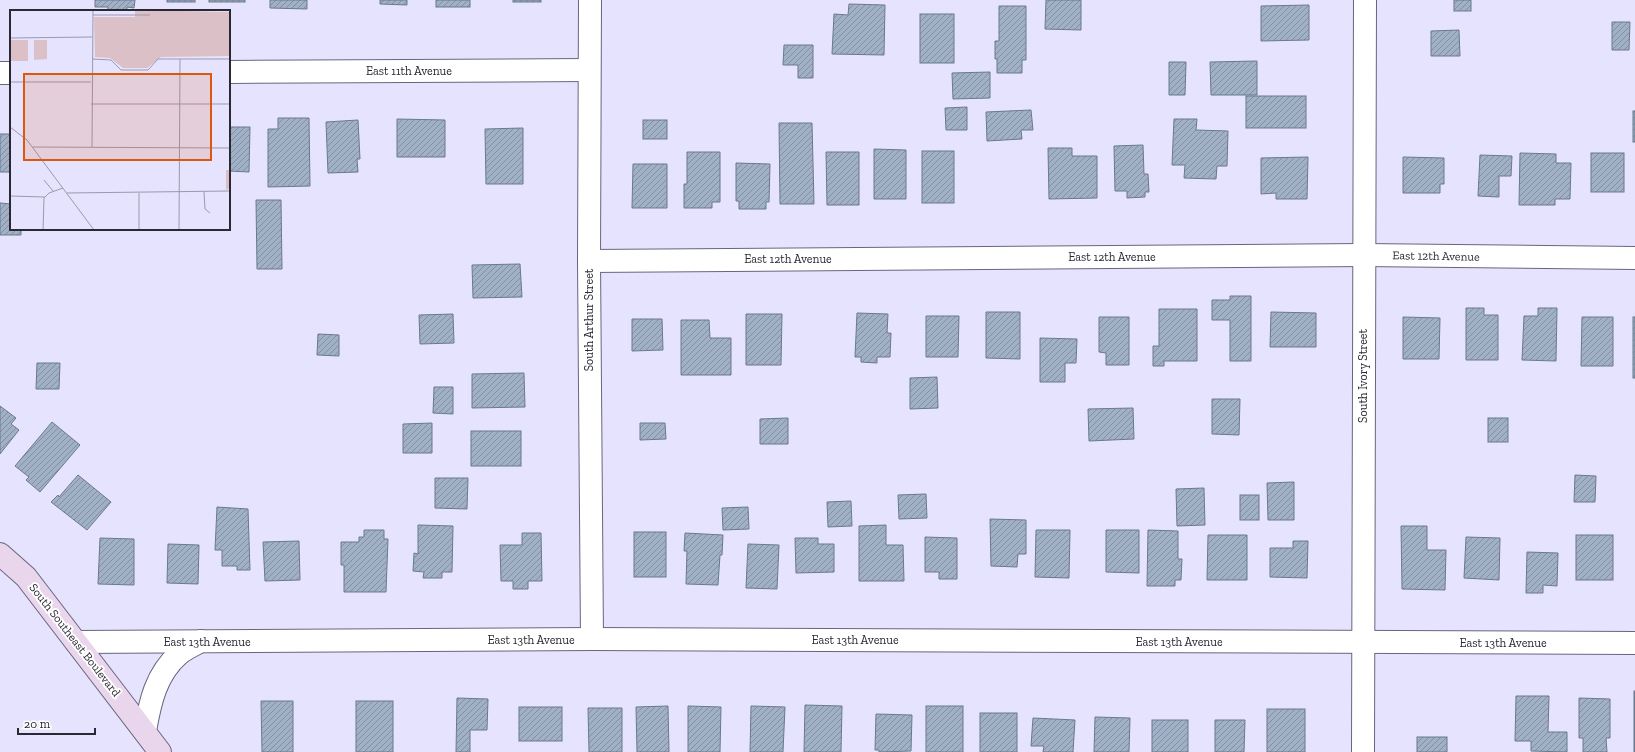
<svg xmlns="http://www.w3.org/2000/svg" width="1635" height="752" font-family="'Zilla Slab',serif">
  <defs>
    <pattern id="building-hatch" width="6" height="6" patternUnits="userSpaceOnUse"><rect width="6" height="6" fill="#a0b0c6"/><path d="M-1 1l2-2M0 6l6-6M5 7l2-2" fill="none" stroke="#838fa1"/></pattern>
  </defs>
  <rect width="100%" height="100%" fill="#e6e3fe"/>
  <g fill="url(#building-hatch)" stroke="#6a798d">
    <polygon points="95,0 135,0 134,8 127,7 127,11 108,11 108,7 95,7"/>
    <rect x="167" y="0" width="28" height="2"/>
    <rect x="209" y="0" width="36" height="2"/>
    <polygon points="270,0 307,0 307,9 270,8"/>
    <polygon points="380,0 407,0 407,5 380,4"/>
    <rect x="436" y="0" width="34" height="7"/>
    <rect x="513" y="0" width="28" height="2"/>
    <polygon points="1046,0 1081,0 1081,30 1045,29"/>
    <rect x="1454" y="0" width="17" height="11"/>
    <polygon points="849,4 885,5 884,55 832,54 834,14 848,15"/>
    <polygon points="1309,5 1309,40 1261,41 1261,6"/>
    <polygon points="999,6 1026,6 1026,60 1022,60 1022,73 997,73 997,59 995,59 995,41 999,41"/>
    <rect x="920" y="14" width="34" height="49"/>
    <polygon points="1612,22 1630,22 1629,50 1612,50"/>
    <polygon points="1459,30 1460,56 1431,56 1431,31"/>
    <polygon points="784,45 813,45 813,78 798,78 798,65 783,65"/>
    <polygon points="1257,61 1257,95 1211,95 1210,62"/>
    <polygon points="1169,62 1186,62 1185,95 1169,95"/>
    <polygon points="990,72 990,98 953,99 952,73"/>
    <rect x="1246" y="96" width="60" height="32"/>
    <polygon points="967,107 967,130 946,130 945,108"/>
    <polygon points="1031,110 1033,130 1021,130 1022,139 987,141 986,112"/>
    <rect x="1633" y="111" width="2" height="31"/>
    <polygon points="278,118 309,118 310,186 268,187 268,129 278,129"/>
    <polygon points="397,119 445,120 445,157 397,157"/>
    <polygon points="1174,119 1197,119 1196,130 1228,131 1227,166 1217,166 1216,179 1184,178 1185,165 1172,165"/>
    <polygon points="358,120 360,159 357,159 358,172 328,173 326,122"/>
    <rect x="643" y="120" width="24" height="19"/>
    <polygon points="779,123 812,123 814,204 780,204"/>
    <polygon points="229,127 250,127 249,172 229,171"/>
    <polygon points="523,128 523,184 486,184 485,129"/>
    <rect x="0" y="134" width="11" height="38"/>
    <polygon points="1143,145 1144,174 1148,174 1149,192 1145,192 1145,197 1127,198 1127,191 1115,191 1114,146"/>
    <polygon points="1048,148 1072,148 1072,156 1097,156 1097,198 1049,199"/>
    <polygon points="874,149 906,150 906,199 874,199"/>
    <rect x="922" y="151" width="32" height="52"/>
    <polygon points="687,152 720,152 720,202 712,202 712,208 684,208 684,184 687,184"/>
    <polygon points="826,152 859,152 859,205 827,205"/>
    <polygon points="1520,153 1556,154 1556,163 1571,163 1570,199 1555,199 1555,205 1519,205"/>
    <rect x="1591" y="153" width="33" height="39"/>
    <polygon points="1480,155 1512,156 1511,176 1499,176 1499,197 1478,196"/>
    <polygon points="1308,157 1307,199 1276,199 1276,193 1261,194 1261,158"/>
    <polygon points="1403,157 1444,158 1444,184 1440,184 1440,193 1403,193"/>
    <polygon points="736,163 770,164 769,202 766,202 766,209 739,209 739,201 736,201"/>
    <polygon points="633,164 667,164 667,208 632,208"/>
    <polygon points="256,200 281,200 282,269 257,269"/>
    <polygon points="0,203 11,204 11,229 21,229 21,235 0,235"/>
    <polygon points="520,264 522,297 473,298 472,265"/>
    <polygon points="1230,296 1251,296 1251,361 1230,361 1230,320 1212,320 1212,300 1230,300"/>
    <polygon points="1466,308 1484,308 1484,315 1498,315 1498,360 1466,360"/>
    <polygon points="1538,308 1557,308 1556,361 1522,360 1524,316 1538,316"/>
    <polygon points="1159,309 1197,309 1197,361 1164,361 1164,366 1153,366 1153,346 1159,346"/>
    <polygon points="986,312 1020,312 1020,359 986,358"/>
    <polygon points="1271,312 1316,313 1316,347 1270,347"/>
    <polygon points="857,313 888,314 887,333 891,333 890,357 877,357 877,363 861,362 861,357 855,357"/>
    <polygon points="453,314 454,343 420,344 419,315"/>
    <polygon points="746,314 782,314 781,365 746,365"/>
    <polygon points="926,316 959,316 958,357 926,357"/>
    <polygon points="1099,317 1129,317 1129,365 1106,365 1106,353 1099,352"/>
    <polygon points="1403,317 1440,318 1439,359 1403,359"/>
    <polygon points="1582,317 1613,317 1613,366 1581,366"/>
    <rect x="1633" y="317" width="2" height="61"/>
    <polygon points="632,319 662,319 663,350 632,351"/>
    <polygon points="681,320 709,320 710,338 731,338 731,375 681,375"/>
    <polygon points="318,334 339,335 339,356 317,355"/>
    <polygon points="1040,338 1077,339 1076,363 1065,363 1065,382 1040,382"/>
    <polygon points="37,363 60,363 59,389 36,389"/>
    <polygon points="524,373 525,407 472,408 472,374"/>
    <polygon points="937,377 938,408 910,409 910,378"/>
    <polygon points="434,387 453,387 453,414 433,413"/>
    <polygon points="1212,399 1240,399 1239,435 1212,434"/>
    <polygon points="0,406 16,418 11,424 19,430 0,454"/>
    <polygon points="1133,408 1134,439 1089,441 1088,409"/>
    <polygon points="788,418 788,444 760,444 760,419"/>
    <rect x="1488" y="418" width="20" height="24"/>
    <polygon points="52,422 80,445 40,492 26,480 29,477 15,466"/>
    <polygon points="432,423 432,453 403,453 403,424"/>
    <polygon points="640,423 665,423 666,439 640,440"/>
    <rect x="471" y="431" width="50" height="35"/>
    <polygon points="78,475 111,502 87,530 51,502 58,495 59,497"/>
    <polygon points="1575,475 1596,476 1595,502 1574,502"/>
    <polygon points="435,478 468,478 467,509 435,508"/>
    <polygon points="1294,482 1294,520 1268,520 1267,483"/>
    <polygon points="1204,488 1205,525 1177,526 1176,489"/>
    <polygon points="926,494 927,518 899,519 898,495"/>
    <rect x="1240" y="495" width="19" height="25"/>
    <polygon points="851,501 852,526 828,527 827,502"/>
    <polygon points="217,507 248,509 250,570 237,570 237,566 222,566 222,550 215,550"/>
    <polygon points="748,507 749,529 723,530 722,508"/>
    <polygon points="990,519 1026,520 1026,554 1018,554 1017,567 991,566"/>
    <polygon points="418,525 453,526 452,572 442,572 442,578 423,578 424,572 413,571 414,553 418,554"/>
    <polygon points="886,525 886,545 903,545 904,581 859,581 859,526"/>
    <polygon points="1401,526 1427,526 1427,550 1446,550 1445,590 1402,589"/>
    <polygon points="364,530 384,530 384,539 388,539 386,592 344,592 344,565 341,565 341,542 359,542 359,537 364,537"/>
    <polygon points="1036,530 1070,530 1069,578 1035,577"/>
    <polygon points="1106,530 1139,530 1139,573 1106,572"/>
    <polygon points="1148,530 1178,531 1178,559 1182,559 1181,580 1175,580 1175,586 1147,586"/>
    <rect x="634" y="532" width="32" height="45"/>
    <polygon points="522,533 541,533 542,581 528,581 528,589 513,589 513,581 501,581 500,545 522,545"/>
    <polygon points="685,533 723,535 722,555 720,555 718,585 686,584 687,551 684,551"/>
    <polygon points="1208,535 1247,535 1247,580 1207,580"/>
    <rect x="1576" y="535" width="37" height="45"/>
    <polygon points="925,537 957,538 957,579 939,579 939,572 925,572"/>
    <polygon points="1466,537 1500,538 1499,580 1464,578"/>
    <polygon points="100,538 134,539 134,585 98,584"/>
    <polygon points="795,538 818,538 818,544 834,544 834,572 796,573"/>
    <polygon points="299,541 300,580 265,581 263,542"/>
    <polygon points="1293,541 1308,541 1307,578 1270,577 1270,548 1293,548"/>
    <polygon points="168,544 199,545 198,584 167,583"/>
    <polygon points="748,544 779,545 777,589 746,588"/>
    <polygon points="1527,552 1558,553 1557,586 1543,585 1543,593 1526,593"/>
    <rect x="1634" y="691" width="1" height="61"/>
    <polygon points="1516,696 1549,696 1548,732 1567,732 1567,752 1531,751 1531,741 1515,741"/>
    <polygon points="457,698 488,699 487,730 470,730 470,752 456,752"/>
    <polygon points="1579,698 1610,699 1610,738 1606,738 1607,752 1583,752 1583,738 1579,738"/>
    <polygon points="261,701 293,701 293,752 262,752"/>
    <rect x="356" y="701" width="37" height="51"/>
    <polygon points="805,705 842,706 841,752 804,752"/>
    <polygon points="668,706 669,752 637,752 636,707"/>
    <polygon points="688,706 721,707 720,752 688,752"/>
    <polygon points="751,706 785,707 783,752 750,752"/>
    <rect x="926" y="706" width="37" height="46"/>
    <rect x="519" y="707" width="43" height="34"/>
    <polygon points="588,708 622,708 622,752 589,752"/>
    <rect x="1267" y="709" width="38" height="43"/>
    <rect x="980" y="713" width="37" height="39"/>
    <polygon points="876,714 912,715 911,751 879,752 879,750 875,750"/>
    <polygon points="1095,717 1130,718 1129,752 1094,752"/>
    <polygon points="1033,718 1075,720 1073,752 1043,752 1044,746 1031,746"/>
    <rect x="1152" y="720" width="36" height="32"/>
    <polygon points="1215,720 1245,720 1244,752 1215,752"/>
    <rect x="1417" y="737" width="30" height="15"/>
  </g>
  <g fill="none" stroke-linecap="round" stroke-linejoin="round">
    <g stroke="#68667d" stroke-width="24">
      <g id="street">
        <polyline points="590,0 589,261 592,639"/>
        <polyline points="229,72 589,70"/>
        <polyline points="0,73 11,73"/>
        <polyline points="589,261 1363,255 1635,258"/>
        <polyline points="76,642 592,639 1635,643"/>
        <path d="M145,731C150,702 156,674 179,654C185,649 194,645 201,641"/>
        <polyline points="1363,752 1365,0"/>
      </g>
    </g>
    <g stroke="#68667d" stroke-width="24">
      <polyline id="secondary" points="0,554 26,577 160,752"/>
    </g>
    <use href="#street" stroke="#fff" stroke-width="22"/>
    <use href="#secondary" stroke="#e9d6ec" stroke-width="22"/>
  </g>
  <g text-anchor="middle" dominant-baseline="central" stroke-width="4" stroke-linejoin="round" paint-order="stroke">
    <g font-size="12" fill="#2a2933" stroke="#fff">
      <text x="409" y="71">East 11th Avenue</text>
      <text transform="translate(1436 256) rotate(1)">East 12th Avenue</text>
      <text x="1112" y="257">East 12th Avenue</text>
      <text x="788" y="259">East 12th Avenue</text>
      <text transform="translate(589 320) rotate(-90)">South Arthur Street</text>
      <text transform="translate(1363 376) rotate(-90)">South Ivory Street</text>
      <text transform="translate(75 640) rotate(52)">South Southeast Boulevard</text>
      <text x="531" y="640">East 13th Avenue</text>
      <text x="855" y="640">East 13th Avenue</text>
      <text x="207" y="642">East 13th Avenue</text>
      <text x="1179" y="642">East 13th Avenue</text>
      <text x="1503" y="643">East 13th Avenue</text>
    </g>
  </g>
  <g transform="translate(10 10)">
    <rect width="220" height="220" fill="#e6e3fe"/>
    <path d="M0,30H18V51H0ZM24,30H37V49L24,50ZM216,160H220V178L216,180Z" fill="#dbc0c8"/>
    <path d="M125,0L220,2V46L151,47L137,58H113L100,48L85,47L84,7H125Z" fill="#dbc0c8"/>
    <path fill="none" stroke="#9b99ad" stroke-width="1" d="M83,5H140M0,28L82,27M82,49L101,50L111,60H138L148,49H220M0,72H81M81,94H220M0,117L17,130L84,220M23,137L220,138M82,137L83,0M34,170L43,181M194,182L195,199L200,203M57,183L220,181M0,186L35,187M33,220L34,188L39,183L53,178M129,220V183M169,220L170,49"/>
    <path fill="#de570e" fill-opacity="0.15" stroke="#de570e" stroke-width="2" d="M14,64H201V150H14Z"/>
    <rect width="220" height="220" fill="none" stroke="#2a2933" stroke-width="2"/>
  </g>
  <path d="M18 728v6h77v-6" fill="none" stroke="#2a2933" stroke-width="2"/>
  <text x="24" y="728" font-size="12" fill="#2a2933" stroke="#ffffff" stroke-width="3" paint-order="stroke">20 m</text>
</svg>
